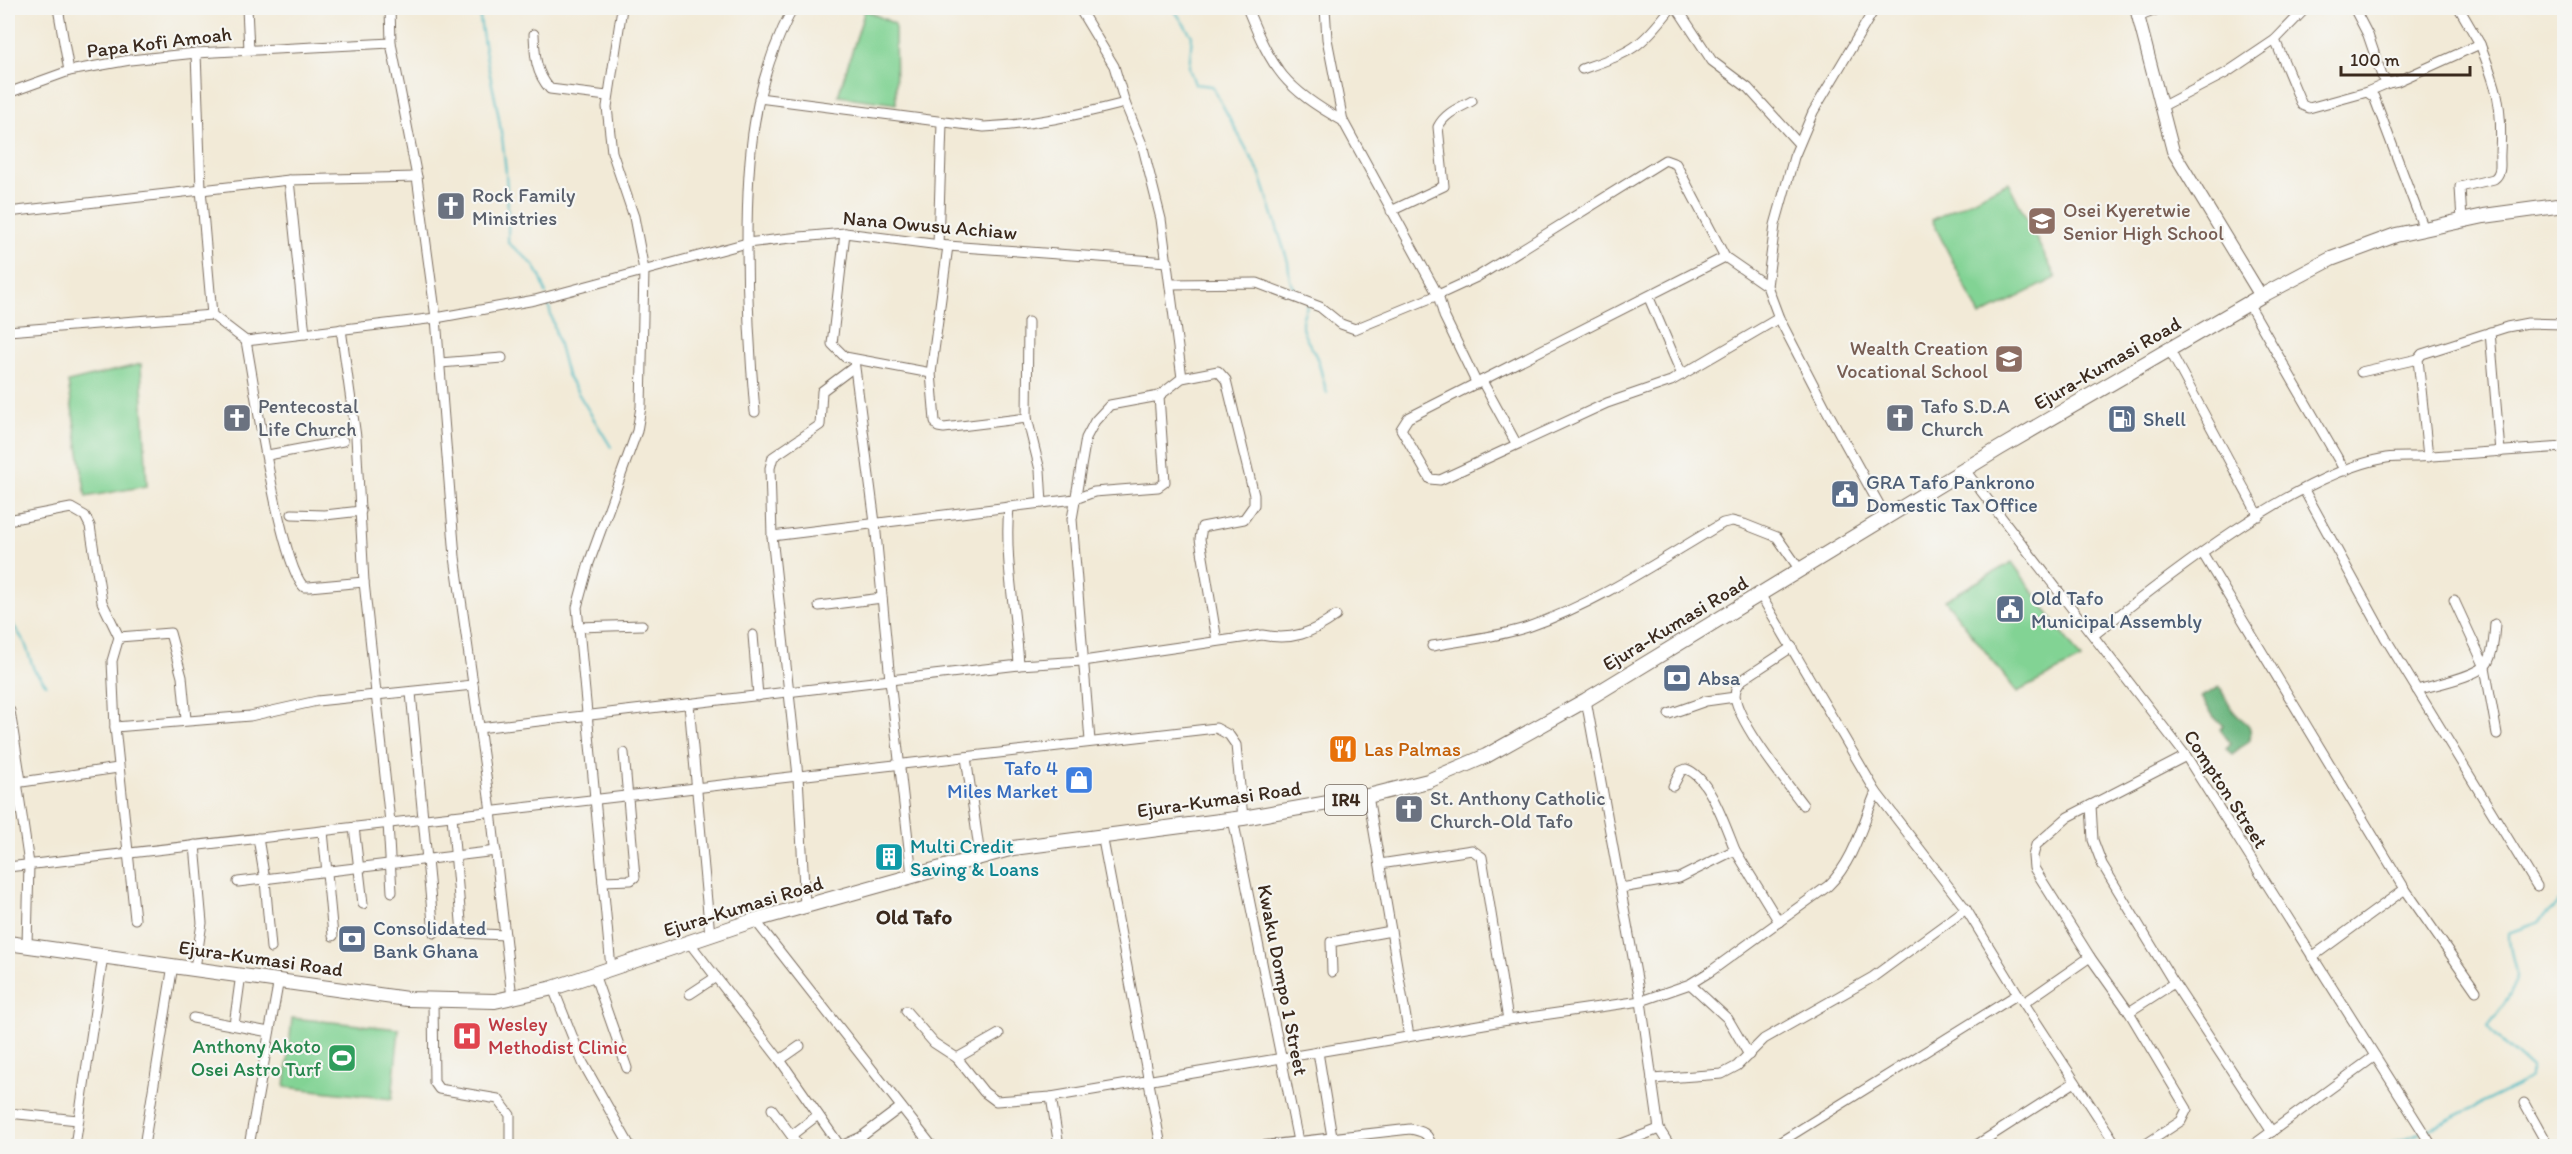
<svg xmlns="http://www.w3.org/2000/svg" width="2572" height="1154" font-family="Itim,sans-serif">
  <rect width="100%" height="100%" fill="#f6f6f2"/>
  <filter id="ink" filterUnits="userSpaceOnUse"><feTurbulence type="fractalNoise" baseFrequency=".0167" numOctaves="2"/><feDisplacementMap in="SourceGraphic" scale="12" xChannelSelector="R" yChannelSelector="G"/><feConvolveMatrix kernelMatrix="1 2 1 2 8 2 1 2 1" color-interpolation-filters="sRGB"/></filter>
  <filter id="wash" filterUnits="userSpaceOnUse"><feTurbulence type="fractalNoise" baseFrequency=".008" numOctaves="4" result="noise"/><feDisplacementMap in="SourceGraphic" scale="24" xChannelSelector="R" yChannelSelector="G"/><feGaussianBlur stdDeviation="1.35" result="paint"/><feColorMatrix in="noise" values="0 0 0 0 0 0 0 0 0 0 0 0 0 0 0 0 0 1.4 0 .05"/><feComposite in="paint" operator="in"/></filter>
  <g filter="url(#wash)">
    <rect width="100%" height="100%" fill="#f2ead7"/>
    <g fill="#82d394" stroke="#5e7e59" stroke-width="1.5">
      <polygon points="865,10 895,24 896,104 838,96"/>
      <polygon points="2008,182 2056,278 1980,316 1932,220"/>
      <polygon points="141,364 147,486 86,497 68,382"/>
      <polygon points="2012,562 2081,659 2017,692 1945,600"/>
      <polygon points="292,1018 399,1029 392,1099 285,1087"/>
    </g>
    <path fill="#69b57e" stroke="#52704e" stroke-width="1.5" d="M2219,687C2225,695 2228,705 2235,713C2243,723 2253,721 2250,740L2232,754L2226,749L2231,744L2220,729L2223,726L2214,717L2201,697Z"/>
    <g fill="none" stroke-linecap="round" stroke-linejoin="round">
      <g stroke="#4ab9c2" stroke-width="2">
        <path d="M479,8C482,44 491,77 498,113C506,156 509,199 508,243C530,260 539,266 546,294"/>
        <polyline points="1173,8 1192,36 1189,68 1195,84 1212,86 1260,174 1288,262 1290,280 1298,295"/>
        <polyline points="547,300 567,375 611,447"/>
        <path d="M1308,304C1295,330 1305,334 1316,356C1321,368 1323,381 1327,393"/>
        <polyline points="8,617 25,643 34,670 46,684"/>
        <path d="M2425,1131L2517,1086L2530,1077V1067L2497,1038L2488,1026C2498,1013 2515,993 2516,976C2516,963 2508,950 2509,933L2537,923L2564,898"/>
        <polyline points="2385,1146 2420,1133"/>
      </g>
    </g>
  </g>
  <g filter="url(#ink)">
    <g fill="none" stroke-linecap="round" stroke-linejoin="round">
      <g stroke="#7b6d5f" stroke-width="11">
        <g id="street">
          <polyline points="58,8 69,71"/>
          <polyline points="247,8 249,50"/>
          <polyline points="390,8 391,43 417,177 436,318 455,557 491,811 512,998"/>
          <polyline points="1079,8 1114,66 1125,103 1142,144 1161,219 1182,378"/>
          <path d="M1247,8C1272,69 1285,89 1343,121"/>
          <polyline points="1325,8 1327,39 1343,121 1438,295 1477,277 1665,160 1676,164 1725,257 1767,286"/>
          <polyline points="1677,8 1712,61 1748,88 1799,144"/>
          <polyline points="1875,8 1813,112 1794,157 1775,225 1767,286 1779,318 1825,407 1886,517"/>
          <polyline points="2354,8 2368,35 2382,76 2388,83 2398,81 2480,44 2459,8"/>
          <polyline points="2138,17 2161,8"/>
          <path d="M534,34C535,55 535,72 550,89L607,96"/>
          <polyline points="2275,40 2302,105 2309,108 2367,92 2374,97 2424,229"/>
          <polyline points="196,53 201,189 212,315"/>
          <path d="M1582,69C1631,52 1639,50 1671,8"/>
          <polyline points="2367,92 2388,83"/>
          <polyline points="8,93 69,71 130,60 196,53 391,43"/>
          <path d="M759,98L984,127C1032,125 1078,115 1125,103"/>
          <polyline points="2161,107 2226,73 2275,40 2306,8"/>
          <polyline points="289,180 305,334"/>
          <path d="M1391,211L1444,186L1438,127C1445,113 1459,108 1472,101"/>
          <polyline points="8,212 289,180 417,177"/>
          <path d="M2462,221L2460,187L2494,179C2503,172 2499,162 2500,153C2503,105 2497,88 2480,44"/>
          <polyline points="845,233 832,344 845,357 931,373"/>
          <polyline points="938,245 942,123"/>
          <polyline points="948,246 931,373 935,421 938,427 944,428 1027,418"/>
          <polyline points="1725,257 1408,418 1401,429 1430,479 1440,480 1607,403 1671,381 1779,318"/>
          <polyline points="1171,284 1257,283 1320,307 1341,324 1355,329 1438,295 1444,316 1477,384"/>
          <polyline points="1649,298 1682,375"/>
          <polyline points="2248,303 2345,471"/>
          <polyline points="1028,322 1027,418 1040,470 1042,503"/>
          <polyline points="341,329 356,437 364,582 390,822"/>
          <polyline points="8,331 212,315 246,341 436,318 535,300 747,243 800,237 845,233 948,246 1168,262"/>
          <polyline points="2490,332 2500,452"/>
          <path d="M246,341C254,383 280,564 304,587H309L364,582"/>
          <polyline points="2169,349 2259,516"/>
          <polyline points="854,360 875,523 890,680 912,875"/>
          <polyline points="440,363 502,358"/>
          <polyline points="2361,372 2418,359"/>
          <polyline points="1482,381 1516,443"/>
          <path d="M755,412C750,356 747,300 747,243C747,158 752,84 793,8"/>
          <polyline points="268,455 343,441"/>
          <polyline points="2428,457 2418,359 2422,354 2507,327 2528,323 2564,324"/>
          <polyline points="1964,469 2186,756 2432,1146"/>
          <polyline points="2304,490 2386,639 2537,886"/>
          <path d="M1009,507C1004,560 1016,612 1019,665"/>
          <polyline points="292,514 325,515 361,511"/>
          <polyline points="8,520 71,508 85,516 90,526 102,602 119,637 112,661 115,727 135,919"/>
          <polyline points="772,536 1075,499 1094,492 1158,487 1165,482 1159,396"/>
          <polyline points="2203,554 2405,889 2476,991"/>
          <polyline points="1760,594 1876,792 1966,909 2018,994 2117,1146"/>
          <polyline points="2454,600 2485,667 2497,734"/>
          <polyline points="819,606 882,598"/>
          <polyline points="578,627 642,625"/>
          <polyline points="753,635 758,696"/>
          <path d="M2094,635C2165,578 2298,473 2386,458C2401,456 2417,458 2432,456C2476,453 2520,450 2564,447"/>
          <polyline points="119,637 170,633 182,677 186,719"/>
          <path d="M1432,646C1464,640 1498,637 1528,627C1598,603 1660,560 1723,523L1732,521L1744,524L1777,537L1800,570"/>
          <path d="M1792,647L1742,680C1738,685 1735,689 1735,696C1738,723 1786,782 1803,805"/>
          <path d="M2417,690C2433,685 2481,676 2488,662C2494,651 2494,635 2495,624"/>
          <polyline points="411,693 434,933"/>
          <polyline points="1586,700 1641,1001 1659,1129 1670,1146"/>
          <polyline points="689,704 710,935"/>
          <polyline points="10,711 21,781"/>
          <polyline points="1669,714 1706,701 1735,697"/>
          <polyline points="115,727 250,716 317,701 473,685"/>
          <path d="M479,728L1019,665L1083,661L1262,635C1292,641 1312,633 1336,616"/>
          <polyline points="1090,741 1072,519 1086,438 1095,421 1110,405 1159,396 1182,378 1218,371 1226,380 1254,495 1254,505 1244,519 1202,527 1200,539 1217,641"/>
          <polyline points="966,757 980,856"/>
          <polyline points="17,782 29,864 27,945"/>
          <polyline points="8,784 118,768"/>
          <path d="M1673,786L1681,771L1686,769C1709,776 1726,828 1735,850"/>
          <polyline points="1368,796 1409,1036"/>
          <polyline points="2091,805 2093,840 2102,864 2174,983 2272,1132"/>
          <polyline points="452,816 462,933 505,935"/>
          <polyline points="1233,819 1299,1146"/>
          <polyline points="388,823 392,892"/>
          <polyline points="354,827 363,904"/>
          <polyline points="323,831 333,936"/>
          <polyline points="1102,835 1161,1146"/>
          <polyline points="258,838 265,880 271,948"/>
          <polyline points="195,845 202,923 195,968"/>
          <polyline points="1380,864 1472,850 1482,857 1508,1020"/>
          <polyline points="8,867 1216,728 1229,735 1236,745 1243,818"/>
          <polyline points="603,881 631,880 635,877 624,753"/>
          <polyline points="238,882 496,851"/>
          <polyline points="1621,888 1679,878 1735,850 1779,922"/>
          <polyline points="805,906 798,776 772,536 770,468 773,457 820,425 822,391 854,367"/>
          <polyline points="755,920 932,1146"/>
          <polyline points="688,941 780,1060"/>
          <polyline points="2312,957 2405,889"/>
          <polyline points="611,968 577,607 589,563 637,431 641,407 644,270 634,217 612,152 607,107 622,8"/>
          <polyline points="1332,972 1331,942 1391,931"/>
          <polyline points="594,974 627,1068"/>
          <polyline points="1690,984 1728,1019 1749,1055"/>
          <polyline points="553,988 583,1063 630,1146"/>
          <polyline points="690,994 716,977"/>
          <polyline points="433,1001 434,1082 439,1089 498,1099 510,1115 510,1146"/>
          <polyline points="2024,1003 2090,957"/>
          <polyline points="906,1011 934,1043 957,1058"/>
          <polyline points="2129,1012 2174,983"/>
          <polyline points="193,1018 269,1032"/>
          <polyline points="234,1025 241,974"/>
          <path d="M999,1034L957,1058L984,1092L996,1101L1051,1097L1508,1020L1641,1001L1690,984L1711,971L1828,886C1854,861 1862,825 1876,792"/>
          <polyline points="800,1046 780,1060 840,1146"/>
          <polyline points="1318,1052 1332,1137"/>
          <polyline points="1652,1079 1722,1074 1737,1066 1764,1039 1873,977 1966,909"/>
          <polyline points="1051,1097 1059,1146"/>
          <polyline points="2524,1103 2548,1146"/>
          <polyline points="772,1109 799,1146"/>
          <polyline points="8,1113 78,1120"/>
          <polyline points="792,1135 818,1115"/>
          <polyline points="75,1146 103,956"/>
          <polyline points="144,1146 173,965"/>
          <polyline points="249,1146 279,979"/>
          <polyline points="841,1146 861,1137 901,1107"/>
          <path d="M1260,1146L1410,1129C1422,1131 1429,1133 1431,1146"/>
          <polyline points="1615,1146 1659,1129"/>
          <polyline points="1774,1146 2018,994"/>
          <polyline points="1975,1146 2075,1082"/>
          <polyline points="2143,1146 2181,1121 2187,1109 2129,1012 2090,957 2034,868 2033,856 2036,845 2068,817 2186,756"/>
          <polyline points="2252,1146 2375,1056"/>
        </g>
      </g>
      <g stroke="#7b6d5f" stroke-width="14">
        <polyline id="secondary" points="2136,8 2173,151 2261,296"/>
      </g>
      <g stroke="#7b6d5f" stroke-width="16">
        <polyline id="primary" points="8,943 407,999 495,1001 553,988 755,920 1013,848 1243,818 1368,796 1428,781 1486,756 1586,700 2000,448 2261,296 2331,259 2396,235 2484,216 2564,205"/>
      </g>
      <use href="#street" stroke="#fff" stroke-width="9"/>
      <use href="#secondary" stroke="#fff" stroke-width="12"/>
      <use href="#primary" stroke="#fff" stroke-width="14"/>
    </g>
  </g>
  <defs>
    <g id="church-square" transform="scale(1.5)"><rect x="-9" y="-9" width="18" height="18" rx="4" fill="#6b7280" stroke="#f6f6f2"/><path d="M-1.2-6h2.4v3.5h3.3v2.4h-3.3V6h-2.4V-.1h-3.3v-2.4h3.3Z" fill="#fff"/></g>
    <g id="school-square" transform="scale(1.5)"><rect x="-9" y="-9" width="18" height="18" rx="4" fill="#8d6e63" stroke="#f6f6f2"/><path d="M0-5L7-2L0 1L-7-2ZM-4 1L0 2.5L4 1V4Q0 6-4 4Z" fill="#fff"/></g>
    <g id="fuel-square" transform="scale(1.5)"><rect x="-9" y="-9" width="18" height="18" rx="4" fill="#5c6f8a" stroke="#f6f6f2"/><path d="M-5.5-6h7V0h2V4h1.3V-2.5L3-4.5l.8-.8L6-3V5H2.5V1h-1V6h-7ZM-4.2-4.7v3.2H.2V-4.7Z" fill="#fff"/></g>
    <g id="civic-square" transform="scale(1.5)"><rect x="-9" y="-9" width="18" height="18" rx="4" fill="#5c6f8a" stroke="#f6f6f2"/><path d="M-.6-6.5H3V-4.5H.6V-3L4-1V1h2V6H-6V1h2V-1L-.6-3ZM-1.2 2.5V6h2.4V2.5Z" fill="#fff"/></g>
    <g id="bank-square" transform="scale(1.5)"><rect x="-9" y="-9" width="18" height="18" rx="4" fill="#5c6f8a" stroke="#f6f6f2"/><path d="M-6-4H6V4H-6ZM0-2.3a2.3 2.3 0 1 0 0 4.6a2.3 2.3 0 1 0 0-4.6Z" fill="#fff"/></g>
    <g id="restaurant-square" transform="scale(1.5)"><rect x="-9" y="-9" width="18" height="18" rx="4" fill="#e8710a" stroke="#f6f6f2"/><path d="M-5-6h1v4h1v-4h1v4h1v-4h1v5L-1.5 .5V6h-2V.5L-5-1ZM5-6V6H3V1.5H1.5Q1.5-4 5-6Z" fill="#fff"/></g>
    <g id="shop-square" transform="scale(1.5)"><rect x="-9" y="-9" width="18" height="18" rx="4" fill="#3f7fe0" stroke="#f6f6f2"/><path d="M-5-2.5h2.3a2.7 3.5 0 0 1 5.4 0H5L5.5 6h-11ZM-1.5-2.5h3a1.5 2.3 0 0 0-3 0Z" fill="#fff"/></g>
    <g id="building-square" transform="scale(1.5)"><rect x="-9" y="-9" width="18" height="18" rx="4" fill="#0f9aa8" stroke="#f6f6f2"/><path d="M-4-6H4V6H1V3H-1V6H-4ZM-2.5-4.3h1.7v1.8h-1.7ZM.8-4.3h1.7v1.8H.8ZM-2.5-1h1.7V.8h-1.7ZM.8-1h1.7V.8H.8Z" fill="#fff"/></g>
    <g id="hospital-square" transform="scale(1.5)"><rect x="-9" y="-9" width="18" height="18" rx="4" fill="#e0444e" stroke="#f6f6f2"/><path d="M-5-5h3v3.5h4V-5h3V5h-3V1.5h-4V5h-3Z" fill="#fff"/></g>
    <g id="stadium-square" transform="scale(1.5)"><rect x="-9" y="-9" width="18" height="18" rx="4" fill="#2e9e5b" stroke="#f6f6f2"/><path d="M0-5a6.5 5 0 1 0 0 10a6.5 5 0 1 0 0-10ZM-3.5-1.8h7v3.6h-7Z" fill="#fff"/></g>
  </defs>
  <g fill-rule="evenodd">
    <use href="#church-square" x="451" y="206"/>
    <use href="#school-square" x="2042" y="221"/>
    <use href="#school-square" x="2009" y="359"/>
    <use href="#church-square" x="237" y="418"/>
    <use href="#church-square" x="1900" y="418"/>
    <use href="#fuel-square" x="2122" y="419"/>
    <use href="#civic-square" x="1845" y="494"/>
    <use href="#civic-square" x="2010" y="609"/>
    <use href="#bank-square" x="1677" y="678"/>
    <use href="#restaurant-square" x="1343" y="749"/>
    <use href="#shop-square" x="1079" y="780"/>
    <use href="#church-square" x="1409" y="809"/>
    <use href="#building-square" x="889" y="857"/>
    <use href="#bank-square" x="352" y="939"/>
    <use href="#hospital-square" x="467" y="1036"/>
    <use href="#stadium-square" x="342" y="1058"/>
  </g>
  <g text-anchor="middle" dominant-baseline="central" stroke-width="4.5" stroke-linejoin="round" paint-order="stroke">
    <rect fill="#f6f6f2" stroke="#73675e" stroke-width="1.5" x="1325" y="785" width="42" height="30" rx="4.5"/>
    <g font-size="18" font-weight="bold" fill="#3b2a1e">
      <text x="1346" y="800">IR4</text>
    </g>
    <g font-size="20" fill="#3b2a1e" stroke="#f6f6f2">
      <text transform="translate(159 42) rotate(-7)">Papa Kofi Amoah</text>
      <text transform="translate(930 225) rotate(5)">Nana Owusu Achiaw</text>
      <text transform="translate(2107 363) rotate(-30)">Ejura-Kumasi Road</text>
      <text transform="translate(1675 623) rotate(-31)">Ejura-Kumasi Road</text>
      <text transform="translate(2226 789) rotate(57)">Compton Street</text>
      <text transform="translate(1219 799) rotate(-8)">Ejura-Kumasi Road</text>
      <text transform="translate(743 906) rotate(-17)">Ejura-Kumasi Road</text>
      <text transform="translate(261 958) rotate(8)">Ejura-Kumasi Road</text>
      <text transform="translate(1283 980) rotate(79)">Kwaku Dompo 1 Street</text>
    </g>
    <g font-size="20" fill="#5b616d" stroke="#f6f6f2" text-anchor="start">
      <text x="472" y="195">Rock Family<tspan x="472" dy="23">Ministries</tspan></text>
      <text x="258" y="406">Pentecostal<tspan x="258" dy="23">Life Church</tspan></text>
      <text x="1921" y="406">Tafo S.D.A<tspan x="1921" dy="23">Church</tspan></text>
      <text x="1430" y="798">St. Anthony Catholic<tspan x="1430" dy="23">Church-Old Tafo</tspan></text>
    </g>
    <g font-size="20" fill="#785e54" stroke="#f6f6f2" text-anchor="start">
      <text x="2063" y="210">Osei Kyeretwie<tspan x="2063" dy="23">Senior High School</tspan></text>
      <text x="1988" y="348" text-anchor="end">Wealth Creation<tspan x="1988" dy="23">Vocational School</tspan></text>
    </g>
    <g font-size="20" fill="#4e5e75" stroke="#f6f6f2" text-anchor="start">
      <text x="2143" y="419">Shell</text>
      <text x="1866" y="482">GRA Tafo Pankrono<tspan x="1866" dy="23">Domestic Tax Office</tspan></text>
      <text x="2031" y="598">Old Tafo<tspan x="2031" dy="23">Municipal Assembly</tspan></text>
      <text x="1698" y="678">Absa</text>
      <text x="373" y="928">Consolidated<tspan x="373" dy="23">Bank Ghana</tspan></text>
    </g>
    <g font-size="20" fill="#c56008" stroke="#f6f6f2" text-anchor="start">
      <text x="1364" y="749">Las Palmas</text>
    </g>
    <g font-size="20" fill="#366cbe" stroke="#f6f6f2" text-anchor="end">
      <text x="1058" y="768">Tafo 4<tspan x="1058" dy="23">Miles Market</tspan></text>
    </g>
    <g font-size="20" fill="#0d838f" stroke="#f6f6f2" text-anchor="start">
      <text x="910" y="846">Multi Credit<tspan x="910" dy="23">Saving &amp; Loans</tspan></text>
    </g>
    <g font-size="20" fill="#be3a42" stroke="#f6f6f2" text-anchor="start">
      <text x="488" y="1024">Wesley<tspan x="488" dy="23">Methodist Clinic</tspan></text>
    </g>
    <g font-size="20" fill="#27864d" stroke="#f6f6f2" text-anchor="end">
      <text x="321" y="1046">Anthony Akoto<tspan x="321" dy="23">Osei Astro Turf</tspan></text>
    </g>
    <g font-size="21" font-weight="bold" fill="#3b2a1e" stroke="#f6f6f2">
      <text x="914" y="916">Old Tafo</text>
    </g>
  </g>
  <rect width="2572" height="1154" fill="none" stroke="#f6f6f2" stroke-width="30"/>
  <path d="M2341 66v9h129v-9" fill="none" stroke="#3b2a1e" stroke-width="3"/>
  <text x="2350" y="66" font-size="18" fill="#3b2a1e" stroke="#f6f6f2" stroke-width="4.5" paint-order="stroke">100 m</text>
</svg>
